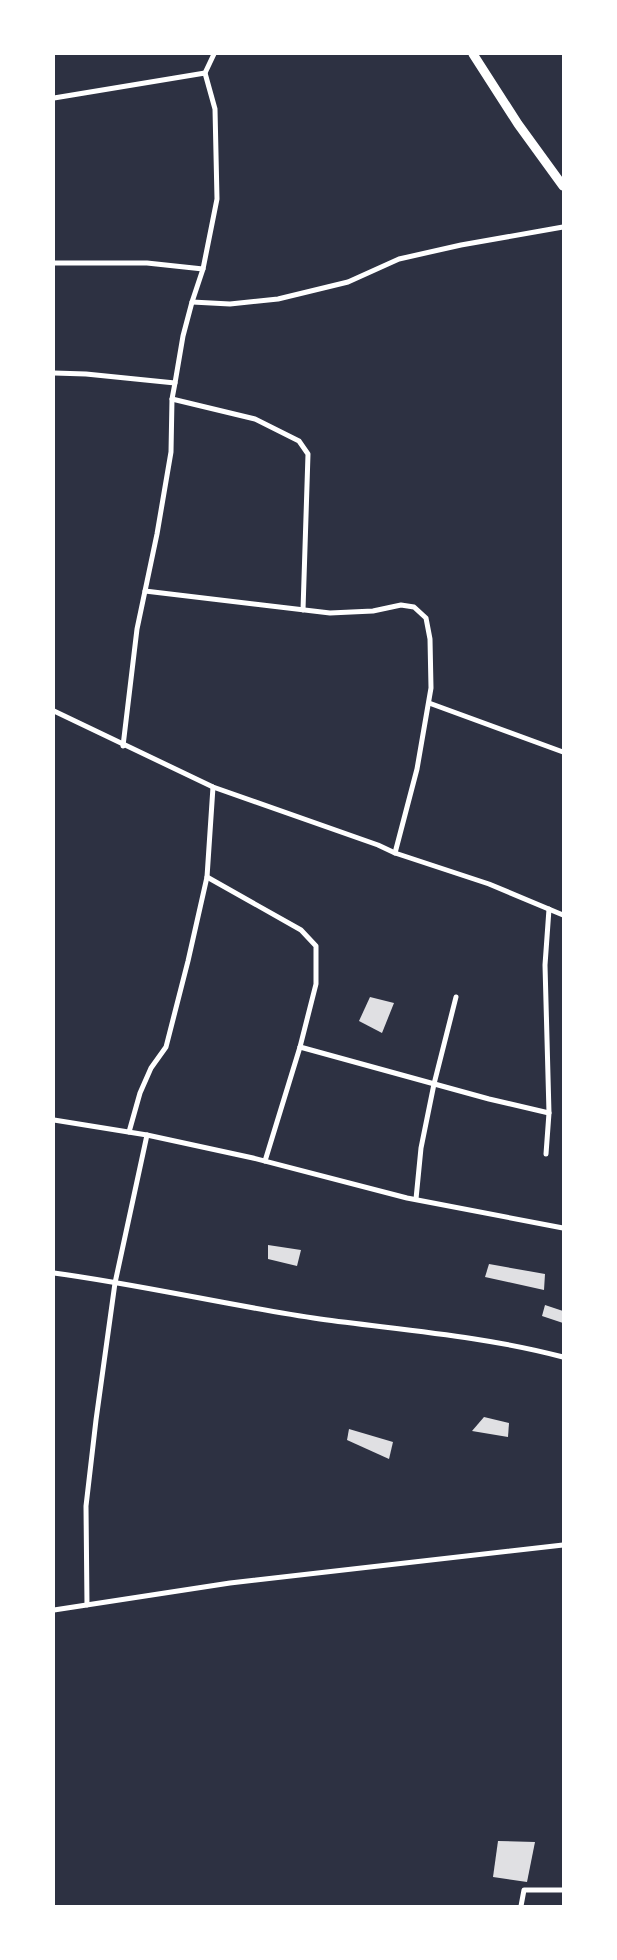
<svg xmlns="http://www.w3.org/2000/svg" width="617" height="1960" font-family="'Titillium Web',sans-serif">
  <rect width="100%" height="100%" fill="#2d3142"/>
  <g fill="#e0e0e3">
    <polygon points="370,997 394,1003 382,1033 359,1021"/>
    <polygon points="268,1245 301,1250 297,1266 268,1259"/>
    <polygon points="489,1264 545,1274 544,1290 485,1277"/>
    <polygon points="545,1305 563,1311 563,1323 542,1316"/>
    <polygon points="484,1417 509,1423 508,1437 472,1431"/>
    <polygon points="349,1429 393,1442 389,1459 347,1440"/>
    <polygon points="498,1841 535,1842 527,1882 493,1877"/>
  </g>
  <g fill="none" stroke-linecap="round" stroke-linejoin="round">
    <g stroke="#fff" stroke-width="5">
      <polyline points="54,98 205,73 214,54"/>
      <polyline points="54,263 147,263 203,269"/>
      <polyline points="192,302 230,304 278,299 348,282 399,259 461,245 563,227"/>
      <polyline points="54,373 86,374 175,383"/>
      <polyline points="172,399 255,419 299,441 308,454 303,610"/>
      <polyline points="145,591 330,613 373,611 401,605 414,607 426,618 430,639 431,688 417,769 395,853"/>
      <polyline points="429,703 563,752"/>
      <polyline points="54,711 213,787 378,845 395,853 489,884 563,915"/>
      <polyline points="123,746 137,629 157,534 171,452 172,399 175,383 183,336 192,302 203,269 217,199 215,109 205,73"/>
      <polyline points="207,877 301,930 316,946 316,984 300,1047 265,1161"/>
      <polyline points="300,1047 489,1099 549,1113"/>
      <polyline points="54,1120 147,1135 253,1158 407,1198 563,1228"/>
      <polyline points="129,1132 140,1093 151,1068 166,1047 188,961 207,877 213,787"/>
      <polyline points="546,1154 549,1113 545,965 549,909"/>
      <polyline points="416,1199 421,1148 434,1084 456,997"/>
      <path d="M54,1273C143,1285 231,1306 320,1319C401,1330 484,1336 563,1357"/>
      <polyline points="87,1605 86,1506 96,1420 115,1283 147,1135"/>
      <polyline points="54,1610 230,1583 563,1545"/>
      <polyline points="521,1906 524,1890 563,1890"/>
    </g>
    <polyline stroke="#fff" stroke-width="9" points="473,54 518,124 563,186"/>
  </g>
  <rect width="617" height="1960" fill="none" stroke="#ffffff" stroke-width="110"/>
</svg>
